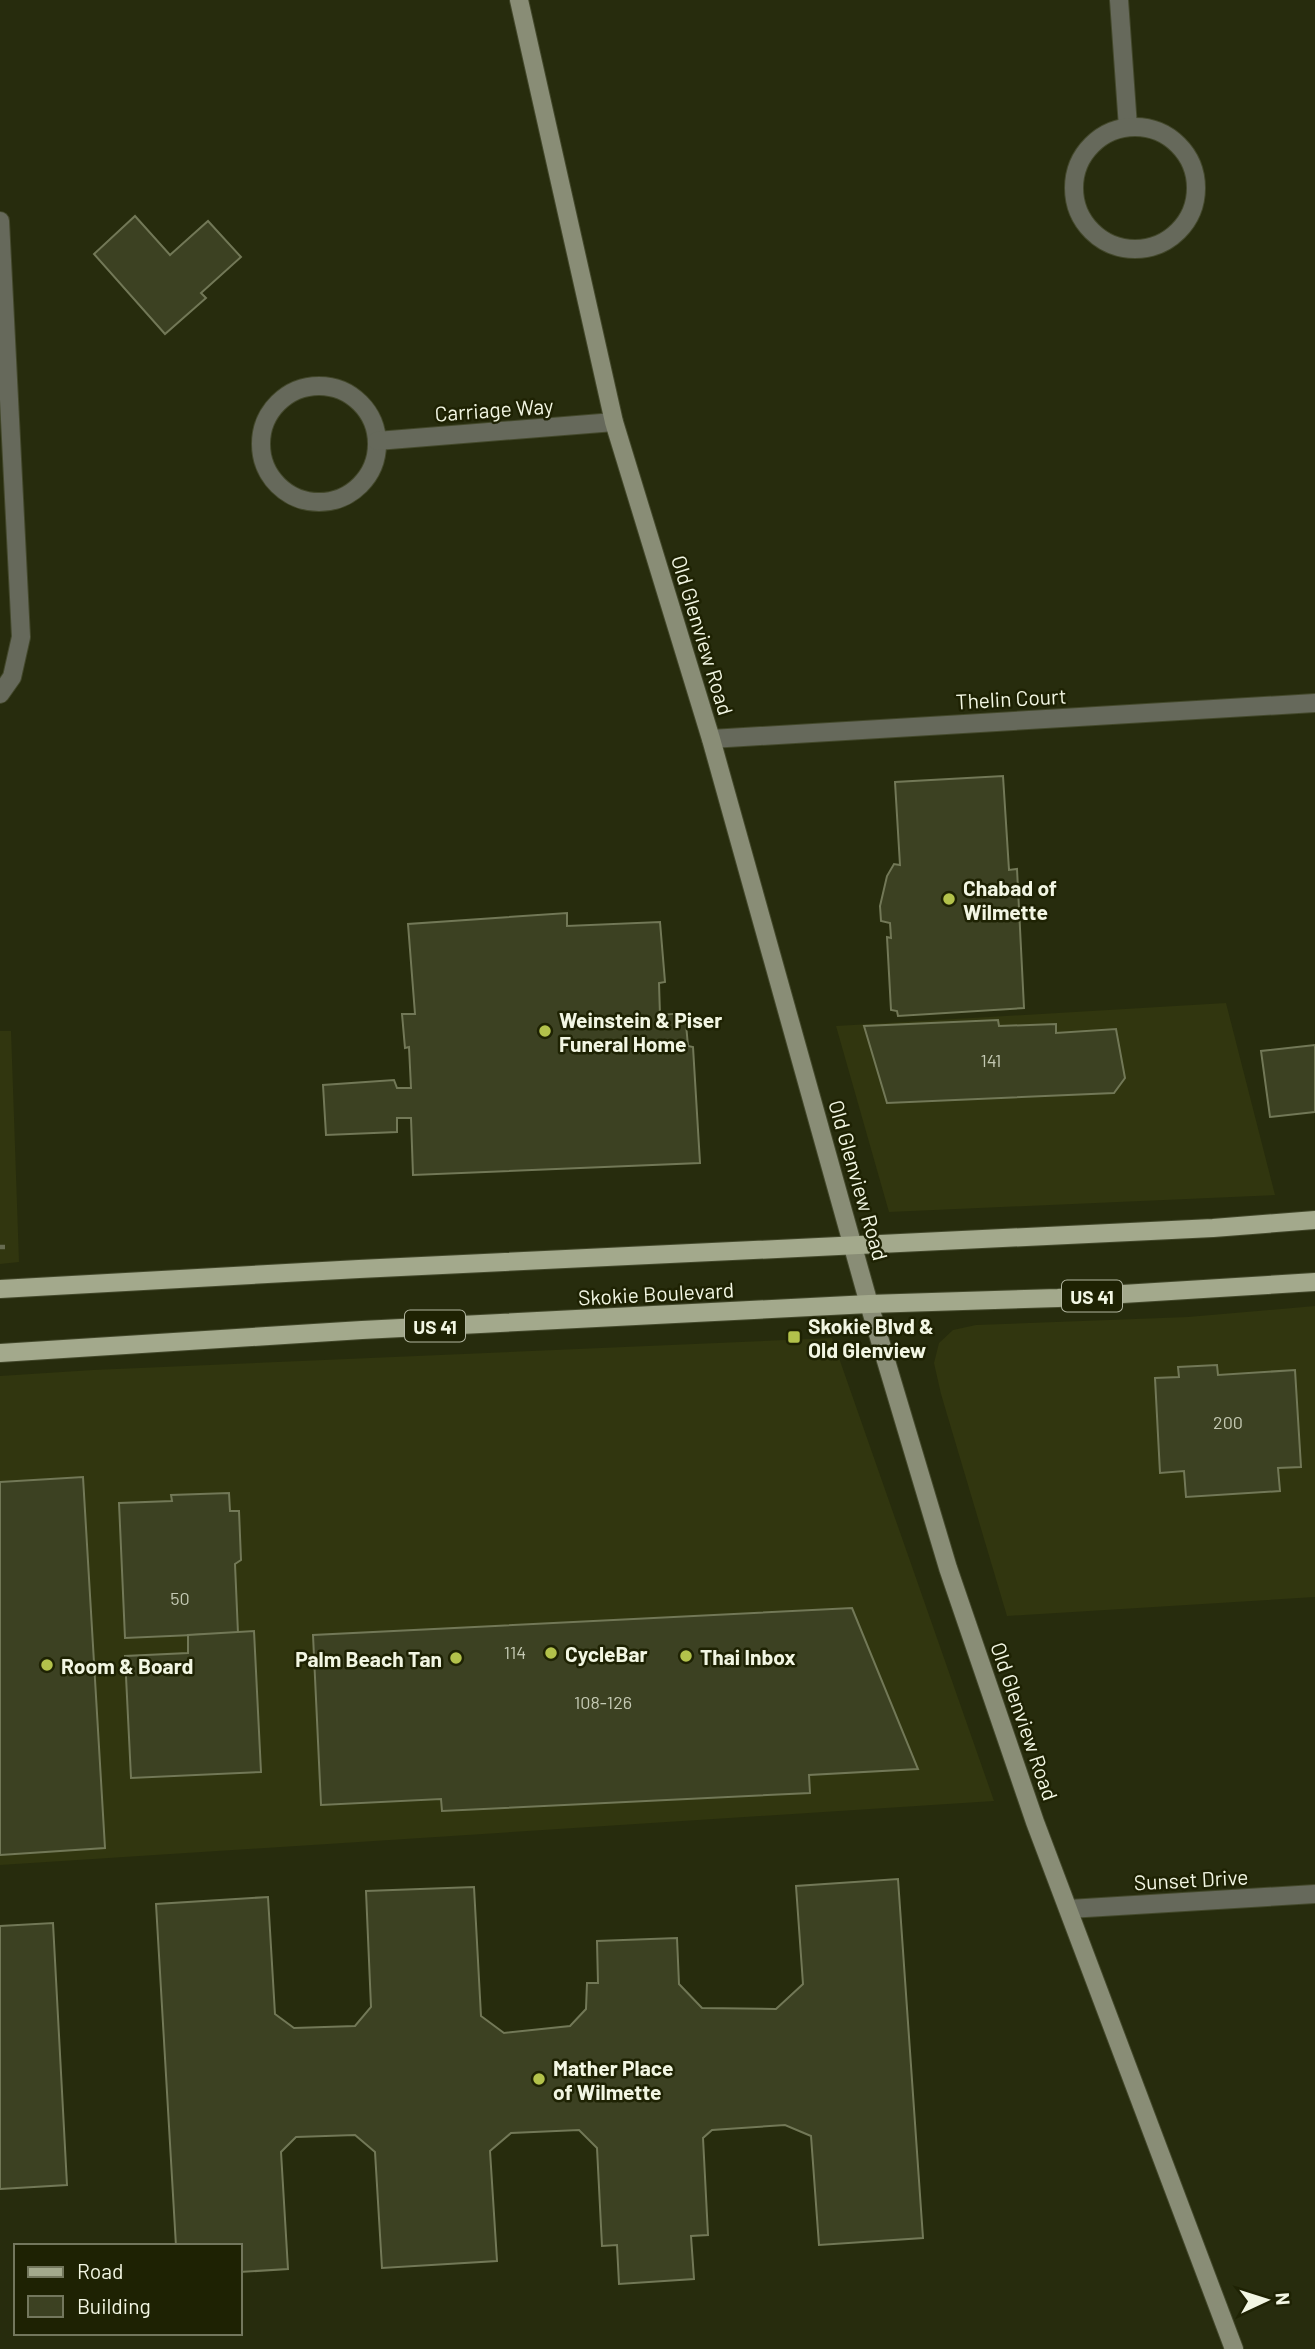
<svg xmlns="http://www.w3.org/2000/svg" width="1315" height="2349" font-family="Barlow,sans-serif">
  <rect width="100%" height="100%" fill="#272c0d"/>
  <g fill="#31360f">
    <polygon points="1226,1003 1275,1195 889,1212 836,1026"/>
    <polygon points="0,1031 11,1031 19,1262 0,1264"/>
    <polygon points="1315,1306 1315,1597 1007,1616 941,1394 934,1363 939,1343 953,1330 976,1325 1188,1317"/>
    <polygon points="832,1338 994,1801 0,1865 0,1376 93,1370"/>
  </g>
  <g fill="#3c4122" stroke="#727857" stroke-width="2">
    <polygon points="135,216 170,255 208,221 241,257 201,293 206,298 165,334 94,254"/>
    <polygon points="1003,776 1009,870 1017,869 1024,1008 898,1016 897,1011 891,1010 887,937 891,938 890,923 881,921 880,906 887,876 894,864 900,865 895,782"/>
    <polygon points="567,913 567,926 660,922 665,982 659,983 660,1015 685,1013 688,1046 693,1047 700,1163 413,1175 411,1118 397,1118 397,1132 326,1135 323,1085 394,1080 397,1088 411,1088 409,1047 405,1048 402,1014 415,1014 408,924"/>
    <polygon points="998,1020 999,1026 1056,1024 1056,1033 1116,1029 1125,1078 1114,1093 887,1103 864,1026"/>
    <polygon points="1315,1045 1315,1112 1270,1117 1261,1051"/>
    <polygon points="1217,1365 1218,1375 1295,1370 1301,1467 1278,1468 1280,1491 1186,1497 1184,1471 1160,1473 1155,1378 1179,1377 1178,1367"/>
    <polygon points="83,1477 105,1848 0,1855 0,1482"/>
    <polygon points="229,1493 230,1511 239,1511 241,1560 235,1564 238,1633 125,1638 119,1503 172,1501 171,1495"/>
    <polygon points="852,1608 918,1769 809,1775 810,1793 442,1811 441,1799 321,1805 313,1635"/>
    <polygon points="254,1631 261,1772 131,1778 125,1656 188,1653 188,1635"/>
    <polygon points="898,1879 923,2238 819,2245 811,2136 785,2125 712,2130 703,2138 708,2235 691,2236 694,2279 619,2284 617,2245 602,2246 597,2148 579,2130 511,2133 490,2151 497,2261 382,2268 375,2152 355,2135 296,2137 281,2152 288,2269 240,2272 240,2246 176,2246 156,1904 268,1897 275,2014 294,2028 355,2026 371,2007 366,1891 474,1887 481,2016 504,2033 570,2026 586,2009 587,1983 598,1983 597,1941 677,1938 679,1984 702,2008 776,2009 803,1984 796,1886"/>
    <polygon points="53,1923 67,2185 0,2189 0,1926"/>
  </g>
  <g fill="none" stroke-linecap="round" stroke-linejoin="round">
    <g stroke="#43482b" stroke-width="20">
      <g id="street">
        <polyline points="1119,0 1128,127"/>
        <circle cx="1135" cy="188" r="61"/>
        <polyline points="0,221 21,637 12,677 0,694"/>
        <circle cx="319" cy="444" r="58"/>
        <polyline points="377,441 614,422"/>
        <polyline points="711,739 1315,703"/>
        <polyline points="1069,1909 1315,1894"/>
      </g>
    </g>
    <g stroke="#43482b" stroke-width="20">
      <polyline id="secondary" points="519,0 614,422 711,739 869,1304 948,1568 1035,1822 1234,2349"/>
    </g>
    <g stroke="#43482b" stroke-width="20">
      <g id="primary">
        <polyline points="0,1289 359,1269 1213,1228 1315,1220"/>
        <polyline points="0,1353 362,1330 869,1304 1058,1298 1315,1282"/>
      </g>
    </g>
    <polyline stroke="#676b50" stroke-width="4.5" stroke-dasharray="5 3.5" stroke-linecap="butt" points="0,1247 8,1247"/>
    <use href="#street" stroke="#66695b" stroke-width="18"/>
    <use href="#secondary" stroke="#898d76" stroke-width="18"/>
    <use href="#primary" stroke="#a3a98c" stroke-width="18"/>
  </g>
  <g fill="#b3c24b" stroke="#1e2203" stroke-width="2.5">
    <circle cx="949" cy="899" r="7"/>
    <circle cx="545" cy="1031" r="7"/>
    <rect x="787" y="1330" width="14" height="14" rx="3.5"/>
    <circle cx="551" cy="1653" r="7"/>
    <circle cx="686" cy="1656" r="7"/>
    <circle cx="456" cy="1658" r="7"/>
    <circle cx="47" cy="1665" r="7"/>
    <circle cx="539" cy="2079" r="7"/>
  </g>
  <g text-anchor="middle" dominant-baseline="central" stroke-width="5" stroke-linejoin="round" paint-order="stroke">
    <g font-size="18" fill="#c4c9b3">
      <text x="991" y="1060">141</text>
      <text x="1228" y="1422">200</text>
      <text x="180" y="1598">50</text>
      <text x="515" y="1652">114</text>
      <text x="603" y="1702">108-126</text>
    </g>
    <g fill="#1e2203" stroke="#b2b6a0" stroke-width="2">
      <rect x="1062" y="1280.5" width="60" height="31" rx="5"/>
      <rect x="405" y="1310.5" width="60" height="31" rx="5"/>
    </g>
    <g font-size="19" font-weight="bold" fill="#f2f6e3">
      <text x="1092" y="1296">US 41</text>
      <text x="435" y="1326">US 41</text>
    </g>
    <g font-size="21" fill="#f2f6e3" stroke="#1e2203">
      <text transform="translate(494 409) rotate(-4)">Carriage Way</text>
      <text transform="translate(703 635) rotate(73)">Old Glenview Road</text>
      <text transform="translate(1011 698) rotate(-3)">Thelin Court</text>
      <text transform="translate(859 1180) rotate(74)">Old Glenview Road</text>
      <text transform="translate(656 1293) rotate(-3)">Skokie Boulevard</text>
      <text transform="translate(1025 1721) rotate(71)">Old Glenview Road</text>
      <text transform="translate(1191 1879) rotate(-3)">Sunset Drive</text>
    </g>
    <g font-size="21" font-weight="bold" fill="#f2f6e3" stroke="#1e2203" text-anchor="start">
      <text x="963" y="887">Chabad of<tspan x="963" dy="24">Wilmette</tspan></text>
      <text x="559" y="1019">Weinstein &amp; Piser<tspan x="559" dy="24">Funeral Home</tspan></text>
      <text x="808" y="1325">Skokie Blvd &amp;<tspan x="808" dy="24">Old Glenview</tspan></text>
      <text x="565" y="1653">CycleBar</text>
      <text x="700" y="1656">Thai Inbox</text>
      <text x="442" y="1658" text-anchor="end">Palm Beach Tan</text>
      <text x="61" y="1665">Room &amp; Board</text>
      <text x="553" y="2067">Mather Place<tspan x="553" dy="24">of Wilmette</tspan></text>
    </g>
  </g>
  <rect x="14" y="2244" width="228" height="91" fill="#1e2203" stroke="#73775d" stroke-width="2"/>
  <rect x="28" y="2267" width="35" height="10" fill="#a3a98c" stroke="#73775d" stroke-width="2"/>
  <text x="77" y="2279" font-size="21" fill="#f2f6e3">Road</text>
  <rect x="28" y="2296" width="35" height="21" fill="#3c4122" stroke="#73775d" stroke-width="2"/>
  <text x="77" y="2314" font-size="21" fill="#f2f6e3">Building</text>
  <g transform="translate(1266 2300) rotate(86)" stroke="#1e2203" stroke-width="5" paint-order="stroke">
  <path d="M0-5L12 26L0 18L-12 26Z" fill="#f2f6e3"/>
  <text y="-10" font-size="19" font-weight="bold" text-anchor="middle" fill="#f2f6e3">N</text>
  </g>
</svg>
